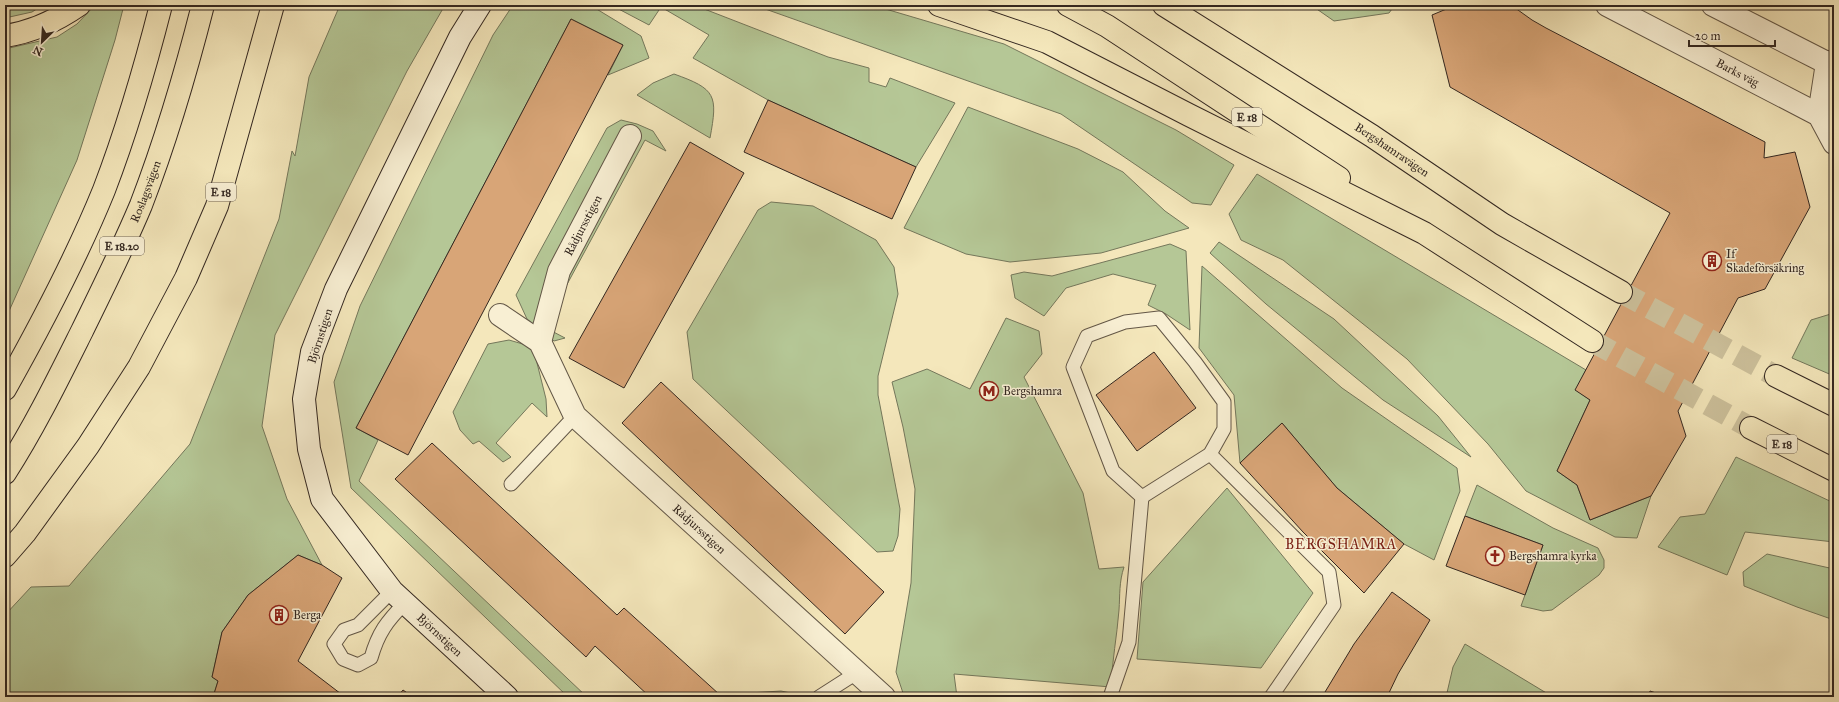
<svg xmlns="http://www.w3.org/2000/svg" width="1839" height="702" font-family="'IM FELL Great Primer',serif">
  <rect width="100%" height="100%" fill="#f4e7bb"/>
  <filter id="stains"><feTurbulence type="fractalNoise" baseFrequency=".005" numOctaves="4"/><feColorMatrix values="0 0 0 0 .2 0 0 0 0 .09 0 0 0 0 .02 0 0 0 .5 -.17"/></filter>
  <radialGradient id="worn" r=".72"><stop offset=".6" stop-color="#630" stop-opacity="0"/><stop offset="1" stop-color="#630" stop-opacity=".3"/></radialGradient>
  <g fill="#b5c796" stroke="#74775b">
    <polygon points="5,5 43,5 32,12 5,18"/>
    <polygon points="95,5 124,5 115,40 77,160 5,320 5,49 57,37 77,24"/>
    <polygon points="340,5 445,5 407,71 275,335 262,426 287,499 322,565 298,555 248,595 222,632 212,677 218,681 213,697 5,697 5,615 31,587 69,586 190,444 279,219 292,151 295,156 309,77"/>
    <polygon points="513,5 590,5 641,36 649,58 608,75 623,45 571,19 356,428 378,440 359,481 587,697 568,697 351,488 334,382 360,306 493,35"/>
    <polygon points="611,5 694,5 828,57 869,68 869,82 886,87 890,78 955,103 916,167 768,100 693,58 709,35 661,7 649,25"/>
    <polygon points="754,5 872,5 1004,44 1176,130 1234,165 1211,205 1192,203 1061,114"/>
    <polygon points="1311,5 1395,5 1389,13 1334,21"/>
    <path d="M674,74C716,89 718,95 710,138L637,95L653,83Z"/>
    <polygon points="968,107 1078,149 1123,172 1165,211 1189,228 1101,253 1010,262 966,254 904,228"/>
    <polygon points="621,120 637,124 653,131 666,151 645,140 544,327 565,338 554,341 527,319 516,295 607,128"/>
    <polygon points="1257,174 1586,370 1576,390 1590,400 1557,471 1577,485 1590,520 1651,496 1637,538 1615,537 1526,491 1488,444 1407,359 1283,260 1241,240 1229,214"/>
    <polygon points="771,202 813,206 876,240 894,267 898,294 878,376 878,395 900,509 898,536 893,551 877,552 693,379 687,332 758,210"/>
    <polygon points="1219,242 1334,319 1438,416 1471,457 1383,400 1266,304 1210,253"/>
    <polygon points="1170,244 1186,251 1190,330 1166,314 1148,305 1156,285 1113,274 1066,288 1044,316 1015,298 1011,275 1024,272 1052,276"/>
    <polygon points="1202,266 1342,388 1457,468 1460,491 1434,560 1404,544 1337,488 1282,423 1240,463 1234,395 1199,348"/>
    <polygon points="1834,313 1834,376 1792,358 1811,320"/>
    <path d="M1006,318L1039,331L1042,354L1024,377L1083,493L1099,569L1124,567C1119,582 1120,595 1119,610C1117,636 1112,661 1111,687L954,674L957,697L904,696L896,672L911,583L915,489L903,427L892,382L927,369L970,389Z"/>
    <polygon points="509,340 533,347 546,399 547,417 532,403 496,443 511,457 503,462 479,441 473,444 460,430 453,412 488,344"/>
    <polygon points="1736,457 1834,503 1834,542 1745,532 1727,575 1658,547 1680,517 1705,514"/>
    <polygon points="1477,485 1553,528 1598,548 1604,560 1604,568 1599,575 1552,610 1543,611 1521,606 1543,545 1465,516"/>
    <polygon points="1227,488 1313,593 1261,668 1137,659 1143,582"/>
    <polygon points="1767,554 1834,569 1834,620 1797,607 1744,586 1743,572"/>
    <polygon points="1465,644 1553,697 1446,697 1453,667"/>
    <polygon points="781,691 800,695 799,697 736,697 733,694"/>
  </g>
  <g fill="#d8a577" stroke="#332720">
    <polygon points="1456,5 1511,5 1532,20 1546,28 1765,142 1764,158 1795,152 1810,207 1765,289 1738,298 1678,411 1686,436 1651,496 1590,520 1577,485 1557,471 1590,400 1575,390 1670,213 1450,87 1432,15"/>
    <polygon points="571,19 623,45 408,455 356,428"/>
    <polygon points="768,100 916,167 892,219 744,152"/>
    <polygon points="690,142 744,173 624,388 569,358"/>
    <polygon points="1154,352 1196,408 1137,451 1096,395"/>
    <polygon points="661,382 884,592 845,634 622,423"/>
    <polygon points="1282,423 1337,488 1404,544 1364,593 1303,532 1240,463"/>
    <polygon points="432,443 617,615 624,608 720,695 718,697 650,697 595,646 586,657 395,479"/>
    <polygon points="1465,516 1543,545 1525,595 1446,566"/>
    <polygon points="298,555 322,565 342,578 298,661 345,697 213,697 218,681 212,677 222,632 248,595"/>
    <polygon points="1392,592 1430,620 1398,674 1387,697 1322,697 1354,644"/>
    <polygon points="403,690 413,697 397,697"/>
    <polygon points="1650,691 1668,697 1648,697"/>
  </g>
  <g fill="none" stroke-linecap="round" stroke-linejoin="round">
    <g stroke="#cdc19c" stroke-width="22" stroke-dasharray="22 11" stroke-linecap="butt">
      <polyline points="1621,292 1776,376"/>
      <polyline points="1592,341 1751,428"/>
    </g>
    <g stroke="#635747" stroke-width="15">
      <g id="lane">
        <polygon points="1159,318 1195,362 1224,402 1224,429 1210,454 1142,497 1113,471 1073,367 1087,336 1125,322"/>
        <polyline points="1210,454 1329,572 1334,605 1271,697"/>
        <polyline points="511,484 575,416"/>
        <path d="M392,591L358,625L344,630L334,644L343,659L358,665L371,658C378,633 387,621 405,603"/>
        <polyline points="819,697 858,672"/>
        <polyline points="1110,697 1129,642 1142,497"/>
      </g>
    </g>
    <g stroke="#635747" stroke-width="24">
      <g id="street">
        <path id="s1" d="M1607,5L1819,115L1834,143"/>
        <polyline points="1713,5 1827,63 1834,61"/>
        <polyline points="1819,115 1827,63"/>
        <path id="s2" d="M500,315L540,342L575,416L884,697"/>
        <path id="s3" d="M540,342L559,271L630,136"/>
      </g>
    </g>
    <g stroke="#332720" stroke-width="24">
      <g id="secondary">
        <path id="s4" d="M480,5L460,37L336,289L312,352L304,399L309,449L322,499L392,591L507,697"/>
      </g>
    </g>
    <g stroke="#332720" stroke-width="24">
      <g id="primary">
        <path d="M5,389C41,325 76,259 104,190C127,130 145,68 161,5"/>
        <path id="s5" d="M5,473C34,428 58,379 82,331C102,290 123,248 141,205C166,140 186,72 203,5"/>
      </g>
    </g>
    <g stroke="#332720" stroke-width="24">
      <g id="highway">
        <polyline points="939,5 1047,42 1189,115 1424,233 1592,341"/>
        <polyline points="1068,5 1107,26 1339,178"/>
        <path id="s6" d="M1164,5L1372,136L1502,224L1621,292"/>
        <path d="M5,36C32,32 56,21 79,5"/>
        <polyline points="1776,376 1834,405"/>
        <polyline points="1751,428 1834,470"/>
        <polyline points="5,556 25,533 88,446 139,367 186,278 217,206 273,5"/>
      </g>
    </g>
    <use href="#lane" stroke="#f8efd3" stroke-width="13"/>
    <use href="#street" stroke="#f8efd3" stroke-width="22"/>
    <use href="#secondary" stroke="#f8efd3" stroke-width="22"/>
    <use href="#primary" stroke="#f4e7bb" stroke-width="22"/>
    <use href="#highway" stroke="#f4e7bb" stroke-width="22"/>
  </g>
  <defs>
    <g id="building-ring" transform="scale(1)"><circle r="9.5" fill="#f8efd3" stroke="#8f2418" stroke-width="1.5"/><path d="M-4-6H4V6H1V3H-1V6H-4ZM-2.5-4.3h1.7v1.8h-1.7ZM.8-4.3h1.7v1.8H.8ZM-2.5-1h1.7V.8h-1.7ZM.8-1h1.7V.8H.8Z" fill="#8f2418"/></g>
    <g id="metro-ring" transform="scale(1)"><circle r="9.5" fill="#f8efd3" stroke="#8f2418" stroke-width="1.5"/><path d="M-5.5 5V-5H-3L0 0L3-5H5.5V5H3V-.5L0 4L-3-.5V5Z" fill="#8f2418"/></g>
    <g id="church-ring" transform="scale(1)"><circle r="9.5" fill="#f8efd3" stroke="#8f2418" stroke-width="1.5"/><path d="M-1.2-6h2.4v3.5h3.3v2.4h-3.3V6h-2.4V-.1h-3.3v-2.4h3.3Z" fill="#8f2418"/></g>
  </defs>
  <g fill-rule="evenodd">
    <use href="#building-ring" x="1712" y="261"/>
    <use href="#metro-ring" x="989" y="391"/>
    <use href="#church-ring" x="1495" y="556"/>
    <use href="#building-ring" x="279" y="615"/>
  </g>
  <g text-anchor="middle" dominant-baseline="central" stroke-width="3" stroke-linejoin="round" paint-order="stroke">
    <g fill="#f8efd3" stroke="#6e6356" stroke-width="1">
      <rect x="1232" y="108" width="30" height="18" rx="3"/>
      <rect x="206" y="183" width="30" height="18" rx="3"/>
      <rect x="100" y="237" width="44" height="18" rx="3"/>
      <rect x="1767" y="435" width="30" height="18" rx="3"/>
    </g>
    <g font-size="11" font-weight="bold" fill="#332720">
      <text x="1247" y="117">E 18</text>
      <text x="221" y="192">E 18</text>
      <text x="122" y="246">E 18.20</text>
      <text x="1782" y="444">E 18</text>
    </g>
    <g font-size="12" fill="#332720" stroke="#f8efd3">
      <text stroke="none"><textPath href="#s1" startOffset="147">Barks väg</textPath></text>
      <text stroke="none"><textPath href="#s6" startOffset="270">Bergshamravägen</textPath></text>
      <text stroke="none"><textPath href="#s5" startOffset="315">Roslagsvägen</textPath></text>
      <text stroke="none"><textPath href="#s3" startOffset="125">Rådjursstigen</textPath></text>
      <text transform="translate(320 336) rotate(-72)">Björnstigen</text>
      <text stroke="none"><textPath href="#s2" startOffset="298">Rådjursstigen</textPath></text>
      <text stroke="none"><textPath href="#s4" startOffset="716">Björnstigen</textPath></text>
    </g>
    <g font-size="12" fill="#332720" stroke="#f8efd3" text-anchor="start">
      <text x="1726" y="254">If<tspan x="1726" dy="14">Skadeförsäkring</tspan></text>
      <text x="1003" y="391">Bergshamra</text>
      <text x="1509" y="556">Bergshamra kyrka</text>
      <text x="293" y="615">Berga</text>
    </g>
    <g font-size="14" letter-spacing="1" fill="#7a1f14" stroke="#f8efd3">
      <text x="1341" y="544">BERGSHAMRA</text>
    </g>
  </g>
  <rect width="1839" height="702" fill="none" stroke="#f4e7bb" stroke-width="20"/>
  <rect x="6" y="6" width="1827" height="690" fill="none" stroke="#332720" stroke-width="2"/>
  <rect x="10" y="10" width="1819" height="682" fill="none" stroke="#332720"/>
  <g transform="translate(42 42) rotate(205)" stroke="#f8efd3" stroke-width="3" paint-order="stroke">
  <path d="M0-3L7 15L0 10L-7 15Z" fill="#332720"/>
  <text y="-6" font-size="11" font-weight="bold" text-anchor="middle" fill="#332720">N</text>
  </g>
  <path d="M1689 40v6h86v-6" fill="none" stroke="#332720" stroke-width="2"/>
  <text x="1695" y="40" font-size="12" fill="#332720" stroke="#f8efd3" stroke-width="3" paint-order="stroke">20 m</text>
  <rect width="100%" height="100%" filter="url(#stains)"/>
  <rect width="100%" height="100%" fill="url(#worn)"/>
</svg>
